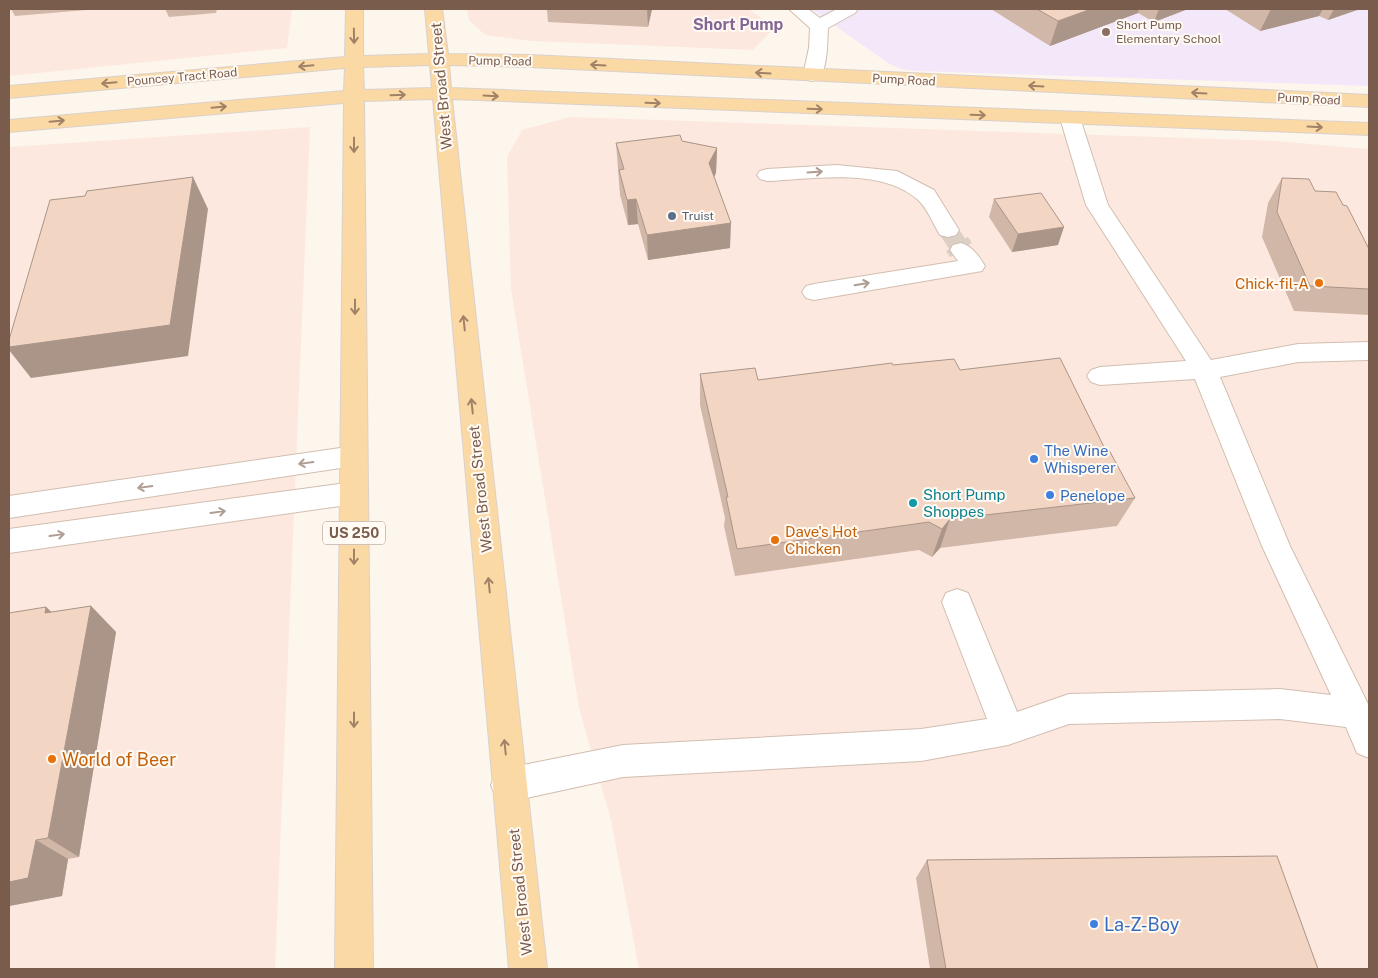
<svg xmlns="http://www.w3.org/2000/svg" width="1378" height="978" font-family="'Public Sans',sans-serif">
  <rect width="100%" height="100%" fill="#fdf6ec"/>
  <g fill="#fde8e0">
    <polygon points="9,9 292,9 287,48 9,76"/>
    <polygon points="467,9 748,9 775,27 753,50 533,41 485,35 469,20"/>
    <polygon points="570,117 1276,141 1369,149 1369,969 639,969 611,820 579,708 511,289 507,157 522,130"/>
    <polygon points="310,127 275,969 9,969 9,147"/>
  </g>
  <polygon fill="#f3e8fa" points="811,9 1369,9 1369,86 916,71 901,69 888,63"/>
  <g fill="none" stroke-linecap="round" stroke-linejoin="round">
    <polyline stroke="#dcd0c4" stroke-width="19" stroke-dasharray="19 10" stroke-linecap="butt" points="948,230 958,245"/>
    <polyline stroke="#dcd0c4" stroke-width="26" stroke-dasharray="26 12" stroke-linecap="butt" points="957,244 961,250"/>
    <g stroke="#d1beb0" stroke-width="2">
      <g id="minor">
        <path d="M789,9H808L820,18L837,9H858L855,13L828,28C827,44 828,66 819,79L812,81L805,79L803,75L809,48L810,28Z"/>
        <polygon points="1070,112 1077,114 1080,118 1108,205 1211,360 1298,344 1369,342 1369,360 1298,362 1220,377 1290,546 1369,706 1369,758 1357,753 1346,727 1280,719 1069,724 1008,745 921,761 623,777 508,802 496,797 491,785 496,773 508,768 623,745 921,729 987,719 942,602 946,593 957,589 968,593 1017,712 1069,694 1280,689 1331,695 1262,546 1195,379 1100,385 1091,382 1087,376 1091,370 1100,367 1186,361 1086,205 1060,118 1063,114"/>
        <path d="M837,165L897,171L934,190L959,230L956,235L948,237L940,235C933,224 927,207 917,199C880,167 813,179 767,181L760,179L757,175L760,171L767,169Z"/>
        <path d="M961,243C972,246 979,256 985,266L982,271L814,300L806,298L802,292L806,286L814,284L958,261L950,250L953,245Z"/>
        <polygon points="354,446 363,449 367,456 363,463 354,466 9,518 9,496"/>
        <polygon points="354,482 364,485 368,493 364,501 354,504 9,553 9,529"/>
      </g>
    </g>
    <g stroke="#dad1cd" stroke-width="2">
      <path id="major" d="M346,9H363V56L429,54L425,9H442L448,54L530,55L1369,95V107L530,67L449,65L451,88L1369,123V135L452,99L547,969H509L433,99L364,101L373,969H335L344,103L9,132V120L344,91L345,68L9,98V86L345,57ZM430,65L432,88L364,90L363,67Z"/>
    </g>
    <use href="#minor" fill="#fff" fill-rule="evenodd"/>
    <use href="#major" fill="#fbd9a5" fill-rule="evenodd"/>
  </g>
  <g fill="#d1b7a8">
    <polygon points="11,9 88,9 87,10 15,16"/>
    <polygon points="165,9 217,9 216,13 169,17"/>
    <polygon points="547,9 652,9 648,27 548,22"/>
    <polygon points="991,9 1188,9 1154,22 1138,13 1050,46"/>
    <polygon points="1225,9 1360,9 1328,20 1319,16 1260,31"/>
    <polygon points="682,141 717,148 716,173 714,177 730,248 648,260 638,224 628,225 620,195 616,143"/>
    <polygon points="1282,178 1315,191 1343,205 1369,249 1369,315 1294,311 1262,237 1268,203"/>
    <polygon points="994,199 1058,245 1012,252 989,217"/>
    <polygon points="893,365 960,370 1106,451 1135,498 1117,526 940,548 932,557 919,550 735,576 724,526 725,518 700,405 700,374 758,380"/>
    <polygon points="91,606 116,632 79,857 68,859 62,896 9,906 46,607 52,612"/>
    <polygon points="927,860 1318,969 930,969 916,878"/>
  </g>
  <g fill="#aa9588">
    <polygon points="647,9 652,9 648,27"/>
    <polygon points="1091,9 1139,9 1138,13 1050,46 1058,21"/>
    <polygon points="1159,9 1188,9 1154,22"/>
    <polygon points="1271,9 1323,9 1319,16 1260,31"/>
    <polygon points="1334,9 1360,9 1328,20"/>
    <polygon points="717,148 716,173 708,188 709,163"/>
    <polygon points="193,177 208,209 188,356 31,378 9,350 9,347"/>
    <polygon points="636,199 638,224 628,225 627,200"/>
    <polygon points="731,223 730,248 648,260 647,235"/>
    <polygon points="1064,227 1058,245 1012,252 1018,234"/>
    <polygon points="950,519 940,548 932,557 942,529"/>
    <polygon points="91,606 116,632 79,857 48,838"/>
    <polygon points="46,607 73,633 45,613"/>
    <polygon points="36,840 68,859 62,896 9,906 9,882"/>
  </g>
  <g fill="#f3d5c3" stroke="#aa9588">
    <polygon points="1037,9 1091,9 1058,21"/>
    <polygon points="680,135 682,141 717,148 709,163 731,223 647,235 636,199 627,200 619,170 624,169 616,143"/>
    <polygon points="193,177 170,325 9,347 9,340 50,200 85,196 87,191"/>
    <polygon points="1282,178 1309,179 1315,191 1336,192 1343,205 1347,206 1369,249 1369,289 1310,286 1277,212"/>
    <polygon points="1041,193 1064,227 1018,234 994,199"/>
    <polygon points="1060,358 1106,451 1109,450 1135,498 950,519 942,529 929,522 737,549 726,497 728,497 700,374 755,368 758,380 892,363 893,365 954,359 960,370"/>
    <polygon points="91,606 48,838 36,840 28,878 9,882 9,613 46,607 45,613"/>
    <polygon points="1277,856 1318,969 946,969 927,860"/>
  </g>
  <defs><path id="oneway-shaft" d="M-6 0H5M1.5-3L5.5 0L1.5 3" fill="none" stroke-width="1.6" stroke-linecap="round" stroke-linejoin="round" transform="scale(1.25)"/></defs>
  <g stroke="#a18267">
    <use href="#oneway-shaft" transform="translate(354 36) rotate(89)"/>
    <use href="#oneway-shaft" transform="translate(598 65) rotate(-177)"/>
    <use href="#oneway-shaft" transform="translate(306 66) rotate(175)"/>
    <use href="#oneway-shaft" transform="translate(763 73) rotate(-177)"/>
    <use href="#oneway-shaft" transform="translate(109 83) rotate(175)"/>
    <use href="#oneway-shaft" transform="translate(1036 86) rotate(-177)"/>
    <use href="#oneway-shaft" transform="translate(1199 93) rotate(-177)"/>
    <use href="#oneway-shaft" transform="translate(398 95) rotate(-2)"/>
    <use href="#oneway-shaft" transform="translate(491 96) rotate(3)"/>
    <use href="#oneway-shaft" transform="translate(653 103) rotate(2)"/>
    <use href="#oneway-shaft" transform="translate(219 107) rotate(-5)"/>
    <use href="#oneway-shaft" transform="translate(815 109) rotate(2)"/>
    <use href="#oneway-shaft" transform="translate(978 115) rotate(2)"/>
    <use href="#oneway-shaft" transform="translate(57 121) rotate(-5)"/>
    <use href="#oneway-shaft" transform="translate(1315 127) rotate(3)"/>
    <use href="#oneway-shaft" transform="translate(354 145) rotate(90)"/>
    <use href="#oneway-shaft" transform="translate(355 307) rotate(90)"/>
    <use href="#oneway-shaft" transform="translate(464 323) rotate(-96)"/>
    <use href="#oneway-shaft" transform="translate(472 406) rotate(-96)"/>
    <use href="#oneway-shaft" transform="translate(354 557) rotate(90)"/>
    <use href="#oneway-shaft" transform="translate(489 585) rotate(-96)"/>
    <use href="#oneway-shaft" transform="translate(354 720) rotate(90)"/>
    <use href="#oneway-shaft" transform="translate(505 747) rotate(-96)"/>
  </g>
  <g stroke="#af9d94">
    <use href="#oneway-shaft" transform="translate(815 172) rotate(-4)"/>
    <use href="#oneway-shaft" transform="translate(862 284) rotate(-9)"/>
    <use href="#oneway-shaft" transform="translate(306 463) rotate(172)"/>
    <use href="#oneway-shaft" transform="translate(145 487) rotate(172)"/>
    <use href="#oneway-shaft" transform="translate(218 512) rotate(-8)"/>
    <use href="#oneway-shaft" transform="translate(57 535) rotate(-8)"/>
  </g>
  <circle fill="#8d6e63" stroke="#fffaf3" stroke-width="2" cx="1106" cy="32" r="5"/>
  <circle fill="#5c6f8a" stroke="#fffaf3" stroke-width="2" cx="672" cy="216" r="5"/>
  <g fill="#e8710a" stroke="#fffaf3" stroke-width="2">
    <circle cx="1319" cy="283" r="5"/>
    <circle cx="775" cy="540" r="5"/>
    <circle cx="52" cy="759" r="5"/>
  </g>
  <g fill="#3f7fe0" stroke="#fffaf3" stroke-width="2">
    <circle cx="1034" cy="459" r="5"/>
    <circle cx="1050" cy="495" r="5"/>
    <circle cx="1094" cy="924" r="5"/>
  </g>
  <circle fill="#0f9aa8" stroke="#fffaf3" stroke-width="2" cx="913" cy="503" r="5"/>
  <g text-anchor="middle" dominant-baseline="central" stroke-width="4" stroke-linejoin="round" paint-order="stroke">
    <g font-size="12" fill="#785e54" stroke="#fffaf3" text-anchor="start">
      <text x="1116" y="25">Short Pump<tspan x="1116" dy="14">Elementary School</tspan></text>
    </g>
    <g font-size="12" fill="#7a5c4d" stroke="#fffaf3">
      <text transform="translate(500 61) rotate(1)">Pump Road</text>
      <text transform="translate(182 77) rotate(-5)">Pouncey Tract Road</text>
      <text transform="translate(904 80) rotate(3)">Pump Road</text>
      <text transform="translate(1309 99) rotate(3)">Pump Road</text>
    </g>
    <g font-size="12" fill="#4e5e75" stroke="#fffaf3" text-anchor="start">
      <text x="682" y="216">Truist</text>
    </g>
    <rect fill="#fffaf3" stroke="#a28b7f" stroke-width="1" x="323" y="521.5" width="62" height="23" rx="4"/>
    <g font-size="14" font-weight="bold" fill="#7a5c4d">
      <text x="354" y="533">US 250</text>
    </g>
    <g font-size="15" fill="#7a5c4d" stroke="#fffaf3">
      <text transform="translate(441 86) rotate(-95)">West Broad Street</text>
      <text transform="translate(480 489) rotate(-96)">West Broad Street</text>
      <text transform="translate(520 892) rotate(-96)">West Broad Street</text>
    </g>
    <g font-size="15" fill="#c56008" stroke="#fffaf3" text-anchor="end">
      <text x="1309" y="283">Chick-fil-A</text>
      <text x="785" y="531" text-anchor="start">Dave's Hot<tspan x="785" dy="17">Chicken</tspan></text>
    </g>
    <g font-size="15" fill="#366cbe" stroke="#fffaf3" text-anchor="start">
      <text x="1044" y="450">The Wine<tspan x="1044" dy="17">Whisperer</tspan></text>
      <text x="1060" y="495">Penelope</text>
    </g>
    <g font-size="15" fill="#0d838f" stroke="#fffaf3" text-anchor="start">
      <text x="923" y="494">Short Pump<tspan x="923" dy="17">Shoppes</tspan></text>
    </g>
    <g font-size="16" font-weight="bold" fill="#846695" stroke="#fffaf3">
      <text x="738" y="24">Short Pump</text>
    </g>
    <g font-size="18" fill="#c56008" stroke="#fffaf3" text-anchor="start">
      <text x="62" y="759">World of Beer</text>
    </g>
    <g font-size="18" fill="#366cbe" stroke="#fffaf3" text-anchor="start">
      <text x="1104" y="924">La-Z-Boy</text>
    </g>
  </g>
  <rect width="1378" height="978" fill="none" stroke="#7a5c4d" stroke-width="20"/>
</svg>
